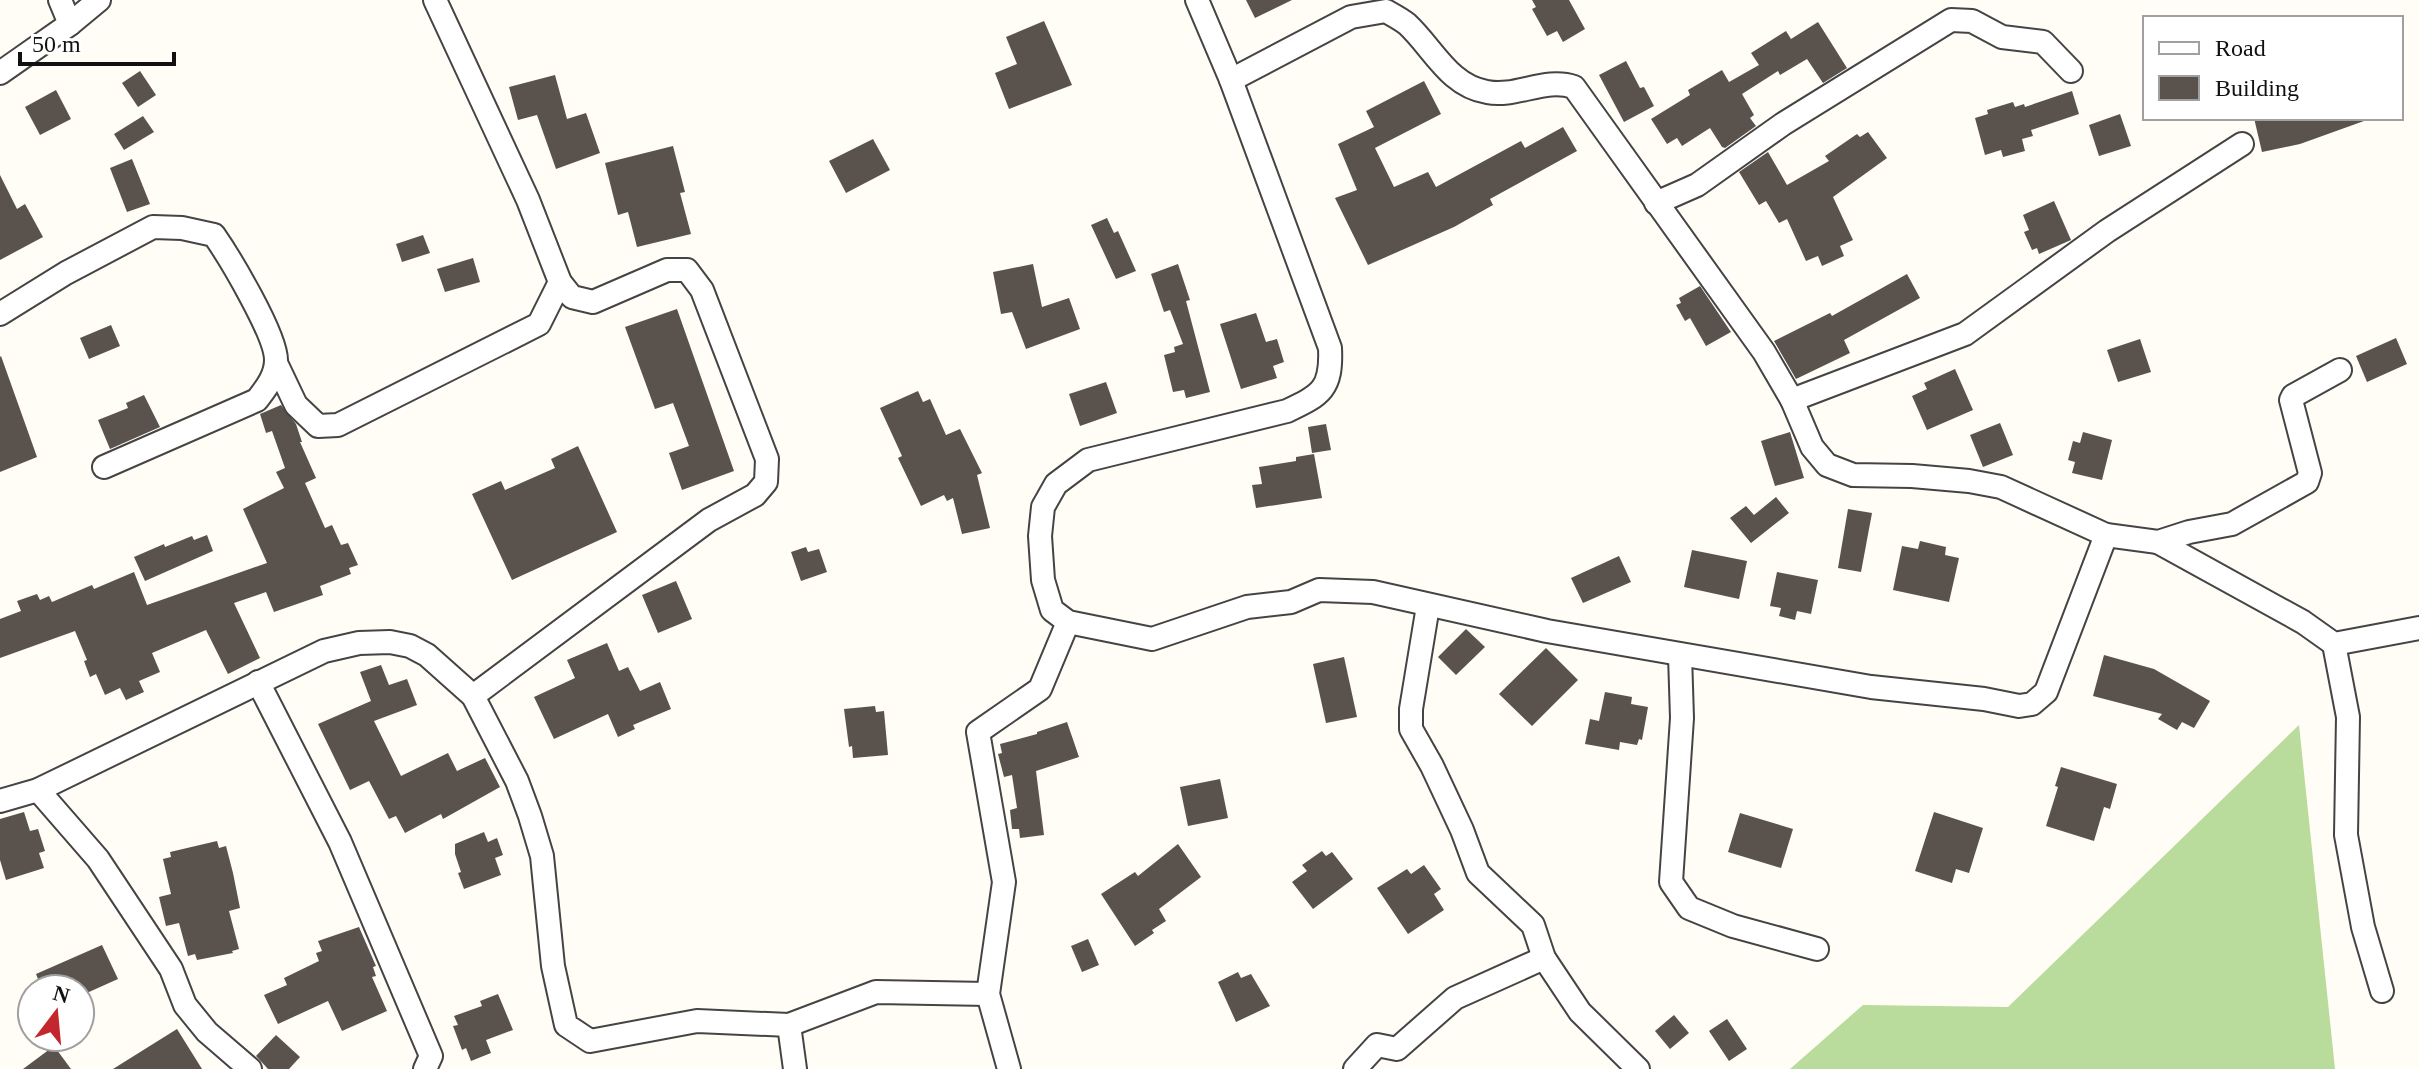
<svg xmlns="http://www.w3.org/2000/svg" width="2419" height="1069" font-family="Georgia,serif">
  <rect width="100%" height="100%" fill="#fffdf5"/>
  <polygon fill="#b9dc9c" points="2299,725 2335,1069 1790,1069 1863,1005 2008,1007"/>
  <g fill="#5a524d">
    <polygon points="1246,0 1292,0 1255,18"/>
    <polygon points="1532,0 1569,0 1585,29 1563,42 1557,31 1547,36 1532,9 1536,7"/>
    <polygon points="1044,21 1072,85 1009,109 995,73 1017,64 1006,37"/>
    <polygon points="1818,22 1847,68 1823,83 1807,59 1780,75 1778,71 1742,94 1754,115 1750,118 1756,126 1725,148 1722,147 1710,128 1682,146 1677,138 1667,144 1651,119 1690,95 1688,90 1722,70 1729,82 1759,65 1751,53 1786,31 1791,39"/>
    <polygon points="1626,61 1640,88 1644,87 1654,106 1624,122 1599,75"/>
    <polygon points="140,71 156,95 138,107 122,83"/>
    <polygon points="555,75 567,119 586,113 600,153 556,169 537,115 518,120 509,87"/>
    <polygon points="1424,81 1441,114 1375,148 1394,187 1428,172 1436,187 1521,141 1525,148 1563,127 1577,151 1490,199 1493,205 1454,227 1368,265 1335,198 1357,190 1338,144 1374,127 1366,111"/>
    <polygon points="56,90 71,119 40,135 25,107"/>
    <polygon points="2072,91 2079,114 2031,130 2033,136 2022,139 2025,151 2003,157 2001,150 1985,155 1975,118 1988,114 1987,110 2013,102 2015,107 2024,104 2025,107"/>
    <polygon points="2120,114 2131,146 2099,156 2089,125"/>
    <polygon points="143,116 154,132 124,150 114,134"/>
    <polygon points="2254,118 2363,118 2364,121 2300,144 2262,152"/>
    <polygon points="1868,132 1887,158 1833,197 1853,240 1840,246 1844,256 1822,266 1818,256 1806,261 1787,219 1779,223 1766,201 1759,205 1739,172 1768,152 1787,185 1829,161 1825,156 1857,134 1860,137"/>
    <polygon points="873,139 890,170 846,193 829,161"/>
    <polygon points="673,146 685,192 680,193 691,234 637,247 628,212 618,215 605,163"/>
    <polygon points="132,159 150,204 127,212 110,168"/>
    <polygon points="0,175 17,209 25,204 43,237 0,260"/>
    <polygon points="2054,201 2071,240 2039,254 2037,248 2032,250 2024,232 2029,230 2023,215"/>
    <polygon points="1107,218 1114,233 1118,231 1136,271 1116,279 1091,225"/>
    <polygon points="423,235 430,253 402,262 396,244"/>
    <polygon points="473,258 480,282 445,292 437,269"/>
    <polygon points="1033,264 1042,307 1069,298 1080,329 1026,349 1012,312 1001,314 993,272"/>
    <polygon points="1178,264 1190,300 1186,301 1210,392 1186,398 1184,390 1173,392 1164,355 1175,352 1174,347 1183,344 1170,310 1164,312 1151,274"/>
    <polygon points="1907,274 1920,298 1844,340 1850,353 1796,379 1774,341 1830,313 1832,316"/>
    <polygon points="1700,286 1731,332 1706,346 1690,318 1685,321 1676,305 1681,303 1679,298"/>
    <polygon points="677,309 734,471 682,490 669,453 689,446 673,403 655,409 625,327"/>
    <polygon points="1256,313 1266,342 1277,339 1284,362 1273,366 1277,378 1241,389 1220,324"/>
    <polygon points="111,325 120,346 89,359 80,338"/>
    <polygon points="2396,338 2407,364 2367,382 2356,356"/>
    <polygon points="2140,339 2151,372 2118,382 2107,350"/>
    <polygon points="1,356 37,457 0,472 0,357"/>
    <polygon points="1955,369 1973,410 1927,430 1912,396 1927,389 1924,383"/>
    <polygon points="1106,382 1117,413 1080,426 1069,394"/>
    <polygon points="918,391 923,402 930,399 946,435 960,429 982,473 977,475 990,528 962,534 953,498 947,501 944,495 921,506 898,458 902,456 880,408"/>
    <polygon points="144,395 160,427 110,449 98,420 128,408 126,403"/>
    <polygon points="281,405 296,424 302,442 300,442 316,478 305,483 325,528 332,525 341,545 348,543 358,565 349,568 351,574 320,586 323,595 274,612 266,592 234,603 260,658 228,674 206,630 152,653 160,672 139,681 144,692 126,700 120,688 105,695 96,674 90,677 84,661 87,660 75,631 0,658 0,619 21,611 17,601 37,594 40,600 49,596 52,602 92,585 94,589 134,572 147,605 267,563 243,509 284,488 276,472 285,468 272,431 266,433 260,414"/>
    <polygon points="2000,423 2013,455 1983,467 1970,435"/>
    <polygon points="1326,424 1331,450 1312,453 1308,427"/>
    <polygon points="1790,432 1804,478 1775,486 1761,441"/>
    <polygon points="2083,432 2112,440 2102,480 2072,473 2075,462 2068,460 2073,441 2080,443"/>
    <polygon points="578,446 617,532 512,580 472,494 501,481 505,490 555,468 551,459"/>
    <polygon points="1314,454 1322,498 1256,508 1252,485 1262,484 1259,467 1296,461 1296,457"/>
    <polygon points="1776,497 1789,513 1751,543 1730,518 1746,506 1754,515"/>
    <polygon points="1848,509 1872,513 1861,572 1838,568"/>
    <polygon points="207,535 213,551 145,581 134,557 164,544 165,547 192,536 194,540"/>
    <polygon points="1920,541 1946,547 1945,555 1959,558 1949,602 1893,590 1902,546 1918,549"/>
    <polygon points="806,547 808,552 819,549 827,572 801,581 791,552"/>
    <polygon points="1692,550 1747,561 1739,599 1684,587"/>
    <polygon points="1619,556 1631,582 1583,603 1571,578"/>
    <polygon points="1777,572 1818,580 1811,614 1797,611 1795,620 1779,616 1781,608 1770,606"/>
    <polygon points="676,581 692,619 658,633 642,595"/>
    <polygon points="1466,629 1485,647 1456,675 1438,657"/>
    <polygon points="607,643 619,671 628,667 640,691 660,682 671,709 633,725 635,729 618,737 608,714 554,739 534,697 575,678 567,660"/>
    <polygon points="1546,648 1578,680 1532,726 1499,694"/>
    <polygon points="2104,655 2154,669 2210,701 2194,728 2182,722 2177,730 2158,719 2162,714 2093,696"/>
    <polygon points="1344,657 1357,717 1326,723 1313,664"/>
    <polygon points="381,665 389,685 407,679 417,705 374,721 401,776 448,753 457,771 485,758 500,787 443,819 441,814 405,833 396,816 389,819 369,781 350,790 318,724 371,701 360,672"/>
    <polygon points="1605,692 1632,697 1631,704 1648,707 1642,740 1639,739 1637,745 1620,742 1619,750 1585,744 1590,719 1599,721"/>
    <polygon points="875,706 876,712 884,711 888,755 853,758 852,746 849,747 844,709"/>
    <polygon points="1067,722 1079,757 1036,771 1044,835 1020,838 1019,829 1012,829 1010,810 1017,808 1012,775 1004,777 998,754 1002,753 1000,744 1037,734 1037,732"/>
    <polygon points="2061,767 2117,784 2110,809 2104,807 2094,841 2046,826 2058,787 2055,786"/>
    <polygon points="1220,779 1228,818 1188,826 1180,787"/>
    <polygon points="24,812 30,831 38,829 45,851 39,853 44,868 6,880 0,860 0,819"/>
    <polygon points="1934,812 1983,828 1969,873 1956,869 1952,883 1915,871"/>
    <polygon points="1740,813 1793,829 1781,868 1728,852"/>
    <polygon points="484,832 488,842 497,838 503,855 495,858 501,875 464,889 458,873 461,872 455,854 455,844"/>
    <polygon points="217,841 219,848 226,846 233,873 240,908 229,911 239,949 232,951 233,953 197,960 195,954 188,956 179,923 166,926 159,897 171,894 163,859 171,857 170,852"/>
    <polygon points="1178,844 1201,877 1159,909 1166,921 1152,930 1154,933 1135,946 1101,894 1135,872 1138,876"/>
    <polygon points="1322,851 1326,856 1332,852 1353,879 1313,909 1292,882 1307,871 1302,865"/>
    <polygon points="1424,865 1441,889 1434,894 1444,910 1408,934 1377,888 1407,869 1411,874"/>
    <polygon points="359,927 376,966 373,967 376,976 372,977 387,1011 342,1031 328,1001 278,1024 264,995 287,985 284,978 319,961 316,953 322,951 318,941"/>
    <polygon points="1088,939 1099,965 1082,972 1071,946"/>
    <polygon points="102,945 118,979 80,996 80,989 42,989 36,974"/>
    <polygon points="1238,972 1241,978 1251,974 1270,1006 1236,1022 1218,982"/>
    <polygon points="498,994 513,1030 486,1040 491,1053 471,1061 466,1048 462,1050 453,1026 458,1025 454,1016 482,1006 480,1001"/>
    <polygon points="1674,1015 1689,1033 1670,1049 1655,1031"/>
    <polygon points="1727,1019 1747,1049 1729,1061 1709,1031"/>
    <polygon points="177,1029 202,1069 113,1069"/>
    <polygon points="276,1035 300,1057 289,1069 268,1069 256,1056"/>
    <polygon points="54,1046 71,1069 23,1069"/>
  </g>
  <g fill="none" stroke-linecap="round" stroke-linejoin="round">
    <g stroke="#444" stroke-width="26">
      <g id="street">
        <polyline points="60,0 70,24"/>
        <polyline points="435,0 528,200 560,282 572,297 593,302 667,270 687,270 702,290 767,459 766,482 755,495 709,520 473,696"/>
        <path d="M1197,0L1231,80L1330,348C1332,389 1321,395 1287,411L1088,460L1056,484L1043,507L1040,536L1043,580L1052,610L1068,622L1152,639L1247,607L1291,602L1319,590L1373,592L1547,631L1871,687L1984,699L2019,706L2032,704L2046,692L2106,535L2158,542L2189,532L2232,524L2307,482L2310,473L2291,400L2293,396L2340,370"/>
        <polyline points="0,73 70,24 99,0"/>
        <path d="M1231,80L1351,17L1386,11C1393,15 1401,19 1407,24C1433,48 1449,86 1487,92C1516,98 1545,77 1574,87L1764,352L1792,400L1812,447L1827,465L1853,475L1912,476L1969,481L2001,487L2106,535"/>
        <polyline points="1656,203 1697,185 1783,124 1951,20 1972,21 2002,37 2043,42 2071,71"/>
        <path d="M0,314L66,273L153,227L182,228L214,235C230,258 276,335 276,360C276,376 266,388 257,400L104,467"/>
        <polyline points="276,363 296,405 318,426 338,425 539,324 560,282"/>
        <polyline points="1792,400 1965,334 2107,231 2242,144"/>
        <polyline points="2158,542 2303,622 2334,644 2419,628"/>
        <polyline points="1428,606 1411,709 1411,729 1432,766 1462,830 1478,873 1533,925 1544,958 1580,1012 1638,1069"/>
        <polyline points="2334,644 2348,717 2346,835 2363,927 2382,991"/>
        <polyline points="1680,655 1682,718 1671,882 1689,908 1733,926 1817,949"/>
        <polyline points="258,682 340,842 431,1056 425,1069"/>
        <polyline points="38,790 98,859 171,969 185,1005 207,1032 250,1069"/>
        <polyline points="0,801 38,790 324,651 359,643 390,642 410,646 427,655 473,696 517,781 530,816 542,856 553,966 566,1025 590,1041 697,1021 789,1025 876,992 988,994"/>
        <polyline points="789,1025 795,1069"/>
        <polyline points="1009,1069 988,994 1004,882 978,732 1040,689 1068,622"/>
        <polyline points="1355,1069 1377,1045 1397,1049 1455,998 1544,958"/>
      </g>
    </g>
    <use href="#street" stroke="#fff" stroke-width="22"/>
  </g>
  <rect x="2143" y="16" width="260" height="104" fill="#ffffff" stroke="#a0a0a0" stroke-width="2"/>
  <rect x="2159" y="42" width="40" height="12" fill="#ffffff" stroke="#a0a0a0" stroke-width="2"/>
  <text x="2215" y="56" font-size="24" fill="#111111">Road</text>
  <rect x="2159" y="76" width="40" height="24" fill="#5a524d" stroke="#a0a0a0" stroke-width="2"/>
  <text x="2215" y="96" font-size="24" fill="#111111">Building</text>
  <g transform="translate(56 1013) rotate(16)"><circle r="38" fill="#ffffff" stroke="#a0a0a0" stroke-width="2"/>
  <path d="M0-6L14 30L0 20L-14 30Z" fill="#c4262e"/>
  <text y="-12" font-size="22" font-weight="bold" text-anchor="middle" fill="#111111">N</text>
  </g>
  <path d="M20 52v12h154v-12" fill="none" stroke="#111111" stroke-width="4"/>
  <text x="32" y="52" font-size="24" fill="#111111" stroke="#ffffff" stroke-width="6" paint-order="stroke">50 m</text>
</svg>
